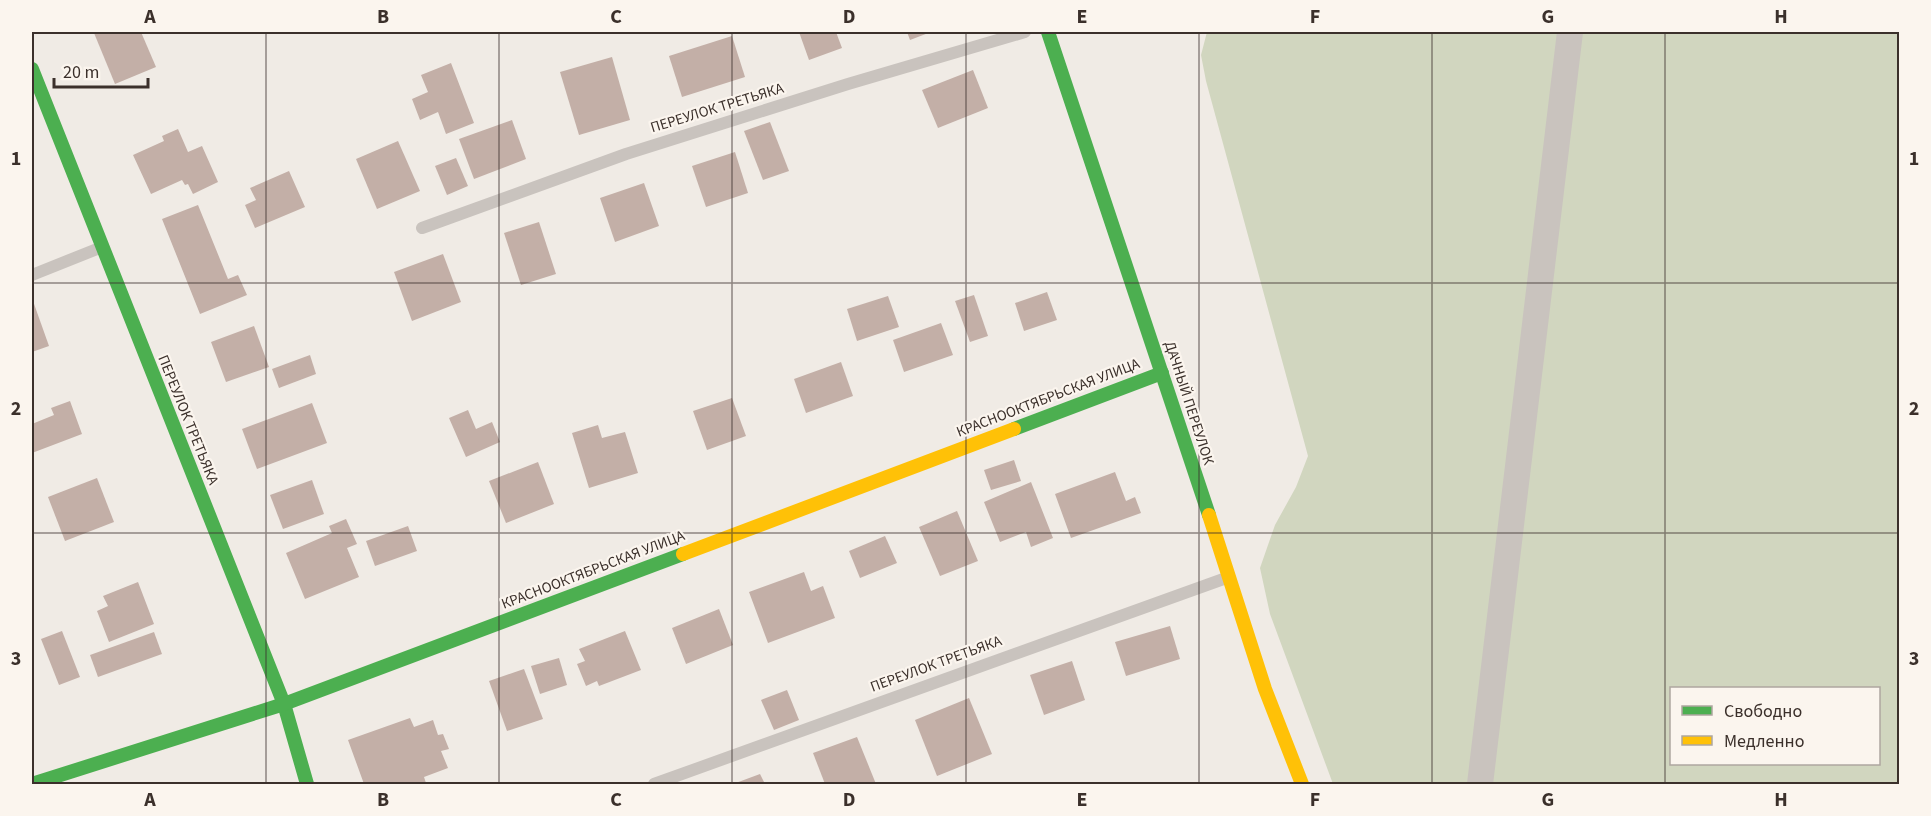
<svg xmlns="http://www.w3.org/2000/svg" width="1931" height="816" font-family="'Source Sans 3',sans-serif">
  <rect width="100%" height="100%" fill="#f0ebe5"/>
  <path fill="#d1d6bf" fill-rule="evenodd" d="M1207,32H1899V784H1333L1270,614L1260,568L1275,525L1296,487L1308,456L1206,81L1201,55ZM1672,688H1878V764H1672Z"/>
  <g fill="#c3afa7">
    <polygon points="96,32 141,32 156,67 115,84 94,33"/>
    <polygon points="799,32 836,32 842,48 809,60"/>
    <polygon points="907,32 931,32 910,40"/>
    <polygon points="732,36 745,77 682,97 669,56"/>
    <polygon points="612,57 630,120 579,135 560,72"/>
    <polygon points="451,63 474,123 446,134 438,112 420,120 412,99 428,92 421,75"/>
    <polygon points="973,70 988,108 938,128 922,90"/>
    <polygon points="512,120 526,159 474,179 459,139"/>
    <polygon points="770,122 789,171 763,180 744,131"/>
    <polygon points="178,129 188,152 202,146 218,182 193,194 188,184 185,185 182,180 151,194 133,155 164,141 162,136"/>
    <polygon points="398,141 420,191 377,209 356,159"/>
    <polygon points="735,152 748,193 706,207 692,166"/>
    <polygon points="456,158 468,186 447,195 435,166"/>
    <polygon points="289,171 305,207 255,228 245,205 256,200 250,188"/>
    <polygon points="644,183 659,226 615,242 600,198"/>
    <polygon points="198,205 228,279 238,275 247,295 200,314 162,219"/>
    <polygon points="539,222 556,274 521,285 504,233"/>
    <polygon points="443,254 461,302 412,321 394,272"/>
    <polygon points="1047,292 1057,320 1024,331 1015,303"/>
    <polygon points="974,295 988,336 970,342 955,301"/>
    <polygon points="888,296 899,327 857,341 847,309"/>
    <polygon points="32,301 33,301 49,346 32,352"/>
    <polygon points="941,323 953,355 904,372 893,340"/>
    <polygon points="254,326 269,367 226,382 211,342"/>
    <polygon points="310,355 316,374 279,388 272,369"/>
    <polygon points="841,362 853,396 806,413 794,379"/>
    <polygon points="732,398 746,436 707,450 693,411"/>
    <polygon points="70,401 82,434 32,453 32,424 54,415 51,408"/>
    <polygon points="312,403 327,443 257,469 242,429"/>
    <polygon points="468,410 476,429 492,422 500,442 466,457 449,418"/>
    <polygon points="598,425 602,438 625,432 638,473 589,488 572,433"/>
    <polygon points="1014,460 1021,481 991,490 984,470"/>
    <polygon points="538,462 554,504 506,523 489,481"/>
    <polygon points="1115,472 1126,501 1135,497 1141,513 1071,538 1055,494"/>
    <polygon points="97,478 114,522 65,541 48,497"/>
    <polygon points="312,480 324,514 283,529 270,495"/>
    <polygon points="1031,482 1053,538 1031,547 1026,532 1000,542 984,502"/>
    <polygon points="957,511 978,561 940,576 919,527"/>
    <polygon points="346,519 357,544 347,548 359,577 305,599 286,553 332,533 329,526"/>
    <polygon points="408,526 417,551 375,566 366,541"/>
    <polygon points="885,536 897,563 860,578 849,551"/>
    <polygon points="804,572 811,591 823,586 835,618 768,643 749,592"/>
    <polygon points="138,582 154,624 109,642 97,611 108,606 103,596"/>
    <polygon points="719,609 733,645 686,664 672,628"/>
    <polygon points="1170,626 1180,659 1126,676 1115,642"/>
    <polygon points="62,631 80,677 59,685 41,639"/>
    <polygon points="625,631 641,670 599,686 597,681 586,686 577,664 585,661 579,649"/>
    <polygon points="154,632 162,654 98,677 90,655"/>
    <polygon points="559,658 567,685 540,694 531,666"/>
    <polygon points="1072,661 1085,700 1044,715 1030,675"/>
    <polygon points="524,669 543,719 507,731 489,681"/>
    <polygon points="787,690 799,720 774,730 761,700"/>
    <polygon points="969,698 992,754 937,776 915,720"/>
    <polygon points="410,718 414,727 433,720 438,735 443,734 449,749 441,751 448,768 424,777 426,783 423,784 364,784 348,740"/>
    <polygon points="857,737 876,784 825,784 813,753"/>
    <polygon points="760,774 765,784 733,784"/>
  </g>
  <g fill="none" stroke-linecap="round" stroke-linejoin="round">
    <g stroke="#c9c3be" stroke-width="12">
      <polyline points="422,228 626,154 848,84 1025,32"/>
      <polyline points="32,275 102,247"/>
      <polyline points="654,784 1229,577"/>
    </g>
    <polyline stroke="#c9c3be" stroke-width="26" points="1480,784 1570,32"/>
    <g stroke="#4caf50" stroke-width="14">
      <polyline points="1048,32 1209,515"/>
      <polyline points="32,69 284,704 307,784"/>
      <polyline points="1014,429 1162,373"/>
      <polyline points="32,784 284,704 683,554"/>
    </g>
    <g stroke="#ffc107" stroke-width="14">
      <polyline points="1209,515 1265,689 1302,784"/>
      <polyline points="683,554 1014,429"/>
    </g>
  </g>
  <path fill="none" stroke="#3b302b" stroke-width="1.5" stroke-opacity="0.55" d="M266,32V784M499,32V784M732,32V784M966,32V784M1199,32V784M1432,32V784M1665,32V784M32,283H1900M32,533H1900"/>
  <g text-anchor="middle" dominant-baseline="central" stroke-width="4.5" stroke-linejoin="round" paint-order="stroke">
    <g font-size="15" fill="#3b302b" stroke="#fbf5ee">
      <text transform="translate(717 108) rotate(-17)">ПЕРЕУЛОК ТРЕТЬЯКА</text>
      <text transform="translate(1048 398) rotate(-21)">КРАСНООКТЯБРЬСКАЯ УЛИЦА</text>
      <text transform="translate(1189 403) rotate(72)">ДАЧНЫЙ ПЕРЕУЛОК</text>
      <text transform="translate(188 420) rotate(68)">ПЕРЕУЛОК ТРЕТЬЯКА</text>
      <text transform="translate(593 570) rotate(-21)">КРАСНООКТЯБРЬСКАЯ УЛИЦА</text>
      <text transform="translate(936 664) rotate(-20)">ПЕРЕУЛОК ТРЕТЬЯКА</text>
    </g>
  </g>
  <rect width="1931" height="816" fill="none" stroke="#fbf5ee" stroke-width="66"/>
  <rect x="1670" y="687" width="210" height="78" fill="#fbf5ee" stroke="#aea6a0" stroke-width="1.5"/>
  <rect x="1682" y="706" width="30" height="9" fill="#4caf50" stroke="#aea6a0" stroke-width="1.5"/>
  <text x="1724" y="717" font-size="18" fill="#3b302b">Свободно</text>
  <rect x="1682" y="736" width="30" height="9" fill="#ffc107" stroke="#aea6a0" stroke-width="1.5"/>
  <text x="1724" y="747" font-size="18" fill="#3b302b">Медленно</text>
  <path d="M54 78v9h94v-9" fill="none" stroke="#3b302b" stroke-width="3"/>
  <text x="63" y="78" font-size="18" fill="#3b302b" stroke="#fbf5ee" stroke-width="4.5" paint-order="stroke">20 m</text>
  <rect x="33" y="33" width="1865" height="750" fill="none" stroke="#3b302b" stroke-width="2"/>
  <g font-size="20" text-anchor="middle" font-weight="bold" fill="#3b302b">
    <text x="150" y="23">A</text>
    <text x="383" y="23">B</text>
    <text x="616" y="23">C</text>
    <text x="849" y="23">D</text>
    <text x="1082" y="23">E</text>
    <text x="1315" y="23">F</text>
    <text x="1548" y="23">G</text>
    <text x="1781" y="23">H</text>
    <text x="16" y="165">1</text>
    <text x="1914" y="165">1</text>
    <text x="16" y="415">2</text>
    <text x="1914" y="415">2</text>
    <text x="16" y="665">3</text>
    <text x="1914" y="665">3</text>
    <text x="150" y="806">A</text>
    <text x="383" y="806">B</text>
    <text x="616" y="806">C</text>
    <text x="849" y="806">D</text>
    <text x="1082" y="806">E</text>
    <text x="1315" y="806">F</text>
    <text x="1548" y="806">G</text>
    <text x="1781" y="806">H</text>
  </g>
</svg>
